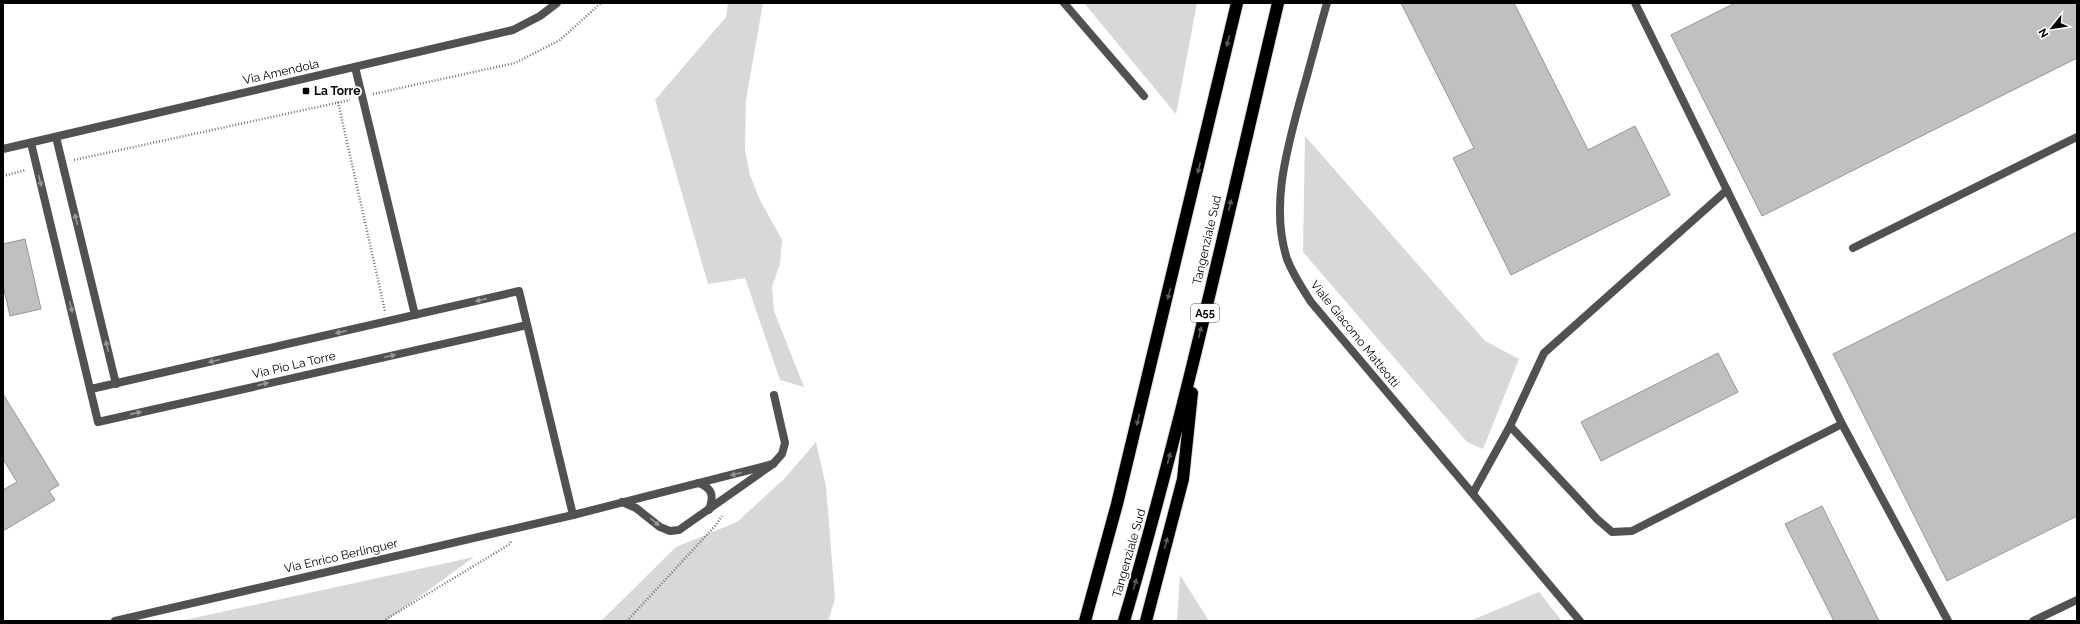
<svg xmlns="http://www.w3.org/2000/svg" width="2080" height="624" font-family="Raleway,sans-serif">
  <rect width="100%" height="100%" fill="#fff"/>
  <g fill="#d8d8d8">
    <polygon points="728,3 763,3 746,100 745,150 750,175 759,198 782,240 780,264 772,287 774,311 804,387 780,380 745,278 708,284 655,100 726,17"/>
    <polygon points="1084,3 1197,3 1176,114"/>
    <polygon points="1305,136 1485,341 1519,359 1483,449 1467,442 1303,252"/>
    <polygon points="816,442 826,486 835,599 828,621 601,621 676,547 737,522 785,478"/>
    <polygon points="474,557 386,621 180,621"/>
    <polygon points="1180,575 1209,621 1177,621"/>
    <polygon points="1539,592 1562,621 1470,621"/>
  </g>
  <g fill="#c0c0c0" stroke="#959595">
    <polygon points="1401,3 1514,3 1588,150 1635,126 1670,195 1511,275 1453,158 1474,148"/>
    <polygon points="1735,3 2077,3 2077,58 1762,216 1671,35"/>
    <polygon points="2077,232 2077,516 1947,581 1833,354"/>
    <polygon points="25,239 41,309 10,316 3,285 3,244"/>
    <polygon points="1718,353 1738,392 1601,461 1581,422"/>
    <polygon points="3,394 59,485 49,491 55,500 3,531 3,490 17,482 3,459"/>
    <polygon points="1822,506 1879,621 1834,621 1785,524"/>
  </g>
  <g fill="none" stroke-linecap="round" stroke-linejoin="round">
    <g stroke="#dbdbdb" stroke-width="14">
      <g id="motorway">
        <polyline points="1085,621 1117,504 1237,3"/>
        <path d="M1124,621C1184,417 1229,210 1278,3"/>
        <polyline points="1146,621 1183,479 1192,393"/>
      </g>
    </g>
    <g stroke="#737373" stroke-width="2.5" stroke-dasharray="1 2" stroke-linecap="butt">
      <polyline points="373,94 515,63 560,40 601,3"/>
      <polyline points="338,102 385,311"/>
      <polyline points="74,160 350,100"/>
      <polyline points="3,176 26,170"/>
      <polyline points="383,621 510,544 511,541"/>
      <polyline points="627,621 716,525 722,516"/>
    </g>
    <g stroke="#515151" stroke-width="8">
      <polyline points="1635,3 1842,424 1948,621"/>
      <polyline points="1853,248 2077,137"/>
      <polyline points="1510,426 1544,353 1727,190"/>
      <polyline points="1473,493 1510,426 1597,519 1612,532 1632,531 1842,424"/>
      <polyline points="2033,621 2077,600"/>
    </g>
    <g stroke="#515151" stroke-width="8">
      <polyline points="1064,3 1144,96"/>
      <path d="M1327,3C1318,34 1310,66 1301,97C1287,149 1270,206 1287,259C1293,275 1302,288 1311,302L1580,621"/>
      <polyline points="355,67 415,315"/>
      <polyline points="56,137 116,384"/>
      <polyline points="31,143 98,422 527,325"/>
      <polyline points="3,149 513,30 540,16 557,3"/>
      <polyline points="91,389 519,291 573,515"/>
      <path d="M698,483C713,488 714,496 709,510"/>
      <polyline points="622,502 636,508 660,527 670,531 679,530 773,464 782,454 785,443 774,395"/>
      <polyline points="115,621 573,515 773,464"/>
    </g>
    <use href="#motorway" stroke="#000" stroke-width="12"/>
  </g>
  <defs><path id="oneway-solid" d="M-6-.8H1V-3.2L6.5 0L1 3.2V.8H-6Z"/></defs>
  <g fill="#595959">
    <use href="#oneway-solid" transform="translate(1228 41) rotate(103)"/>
    <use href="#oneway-solid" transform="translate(1199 168) rotate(103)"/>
    <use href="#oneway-solid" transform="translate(1230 205) rotate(-77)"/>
    <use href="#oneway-solid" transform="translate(1169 294) rotate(104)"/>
    <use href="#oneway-solid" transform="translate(1200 332) rotate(-77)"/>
    <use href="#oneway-solid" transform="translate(1138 420) rotate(104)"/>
    <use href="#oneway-solid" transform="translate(1169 458) rotate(-75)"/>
    <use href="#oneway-solid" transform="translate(1166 543) rotate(-75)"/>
    <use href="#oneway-solid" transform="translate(1135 584) rotate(-74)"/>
  </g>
  <g fill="#979797">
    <use href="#oneway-solid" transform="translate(40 181) rotate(76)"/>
    <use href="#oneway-solid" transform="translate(76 219) rotate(-104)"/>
    <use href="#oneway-solid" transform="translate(481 300) rotate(167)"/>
    <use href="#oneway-solid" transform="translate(71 307) rotate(76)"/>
    <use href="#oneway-solid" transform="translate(341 332) rotate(167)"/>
    <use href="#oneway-solid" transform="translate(107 346) rotate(-104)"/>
    <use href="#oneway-solid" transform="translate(390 356) rotate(-13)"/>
    <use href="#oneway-solid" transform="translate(214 361) rotate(167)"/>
    <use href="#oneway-solid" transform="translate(263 384) rotate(-13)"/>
    <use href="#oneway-solid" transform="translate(136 413) rotate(-13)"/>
    <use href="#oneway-solid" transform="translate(736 474) rotate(166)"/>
    <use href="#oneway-solid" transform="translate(655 522) rotate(40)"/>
  </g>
  <rect fill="#000" stroke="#fff" stroke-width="1.5" x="302" y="87" width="8" height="8" rx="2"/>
  <g text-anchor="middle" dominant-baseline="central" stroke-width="3.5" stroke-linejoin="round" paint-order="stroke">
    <rect fill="#fff" stroke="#4c4c4c" stroke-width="1" x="1191" y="304" width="28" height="18" rx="3"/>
    <g font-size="11" font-weight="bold" fill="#000">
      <text x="1205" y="313">A55</text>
    </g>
    <g font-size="12" fill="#000" stroke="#fff">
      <text transform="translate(281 72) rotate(-13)">Via Amendola</text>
      <text transform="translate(1207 240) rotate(-77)">Tangenziale Sud</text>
      <text transform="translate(1355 334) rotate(51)">Viale Giacomo Matteotti</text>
      <text transform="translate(294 365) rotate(-13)">Via Pio La Torre</text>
      <text transform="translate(1129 553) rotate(-74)">Tangenziale Sud</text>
      <text transform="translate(341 556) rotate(-13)">Via Enrico Berlinguer</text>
    </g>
    <g font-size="12" font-weight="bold" fill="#000" stroke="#fff" text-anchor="start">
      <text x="314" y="91">La Torre</text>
    </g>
  </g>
  <rect width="2080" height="624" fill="none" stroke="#000000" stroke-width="8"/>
  <g transform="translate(2052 28) rotate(240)" stroke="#ffffff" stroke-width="3" paint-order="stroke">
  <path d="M0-3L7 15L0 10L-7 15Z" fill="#000000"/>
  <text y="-6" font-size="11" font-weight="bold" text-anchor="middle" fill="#000000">N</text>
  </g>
</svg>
